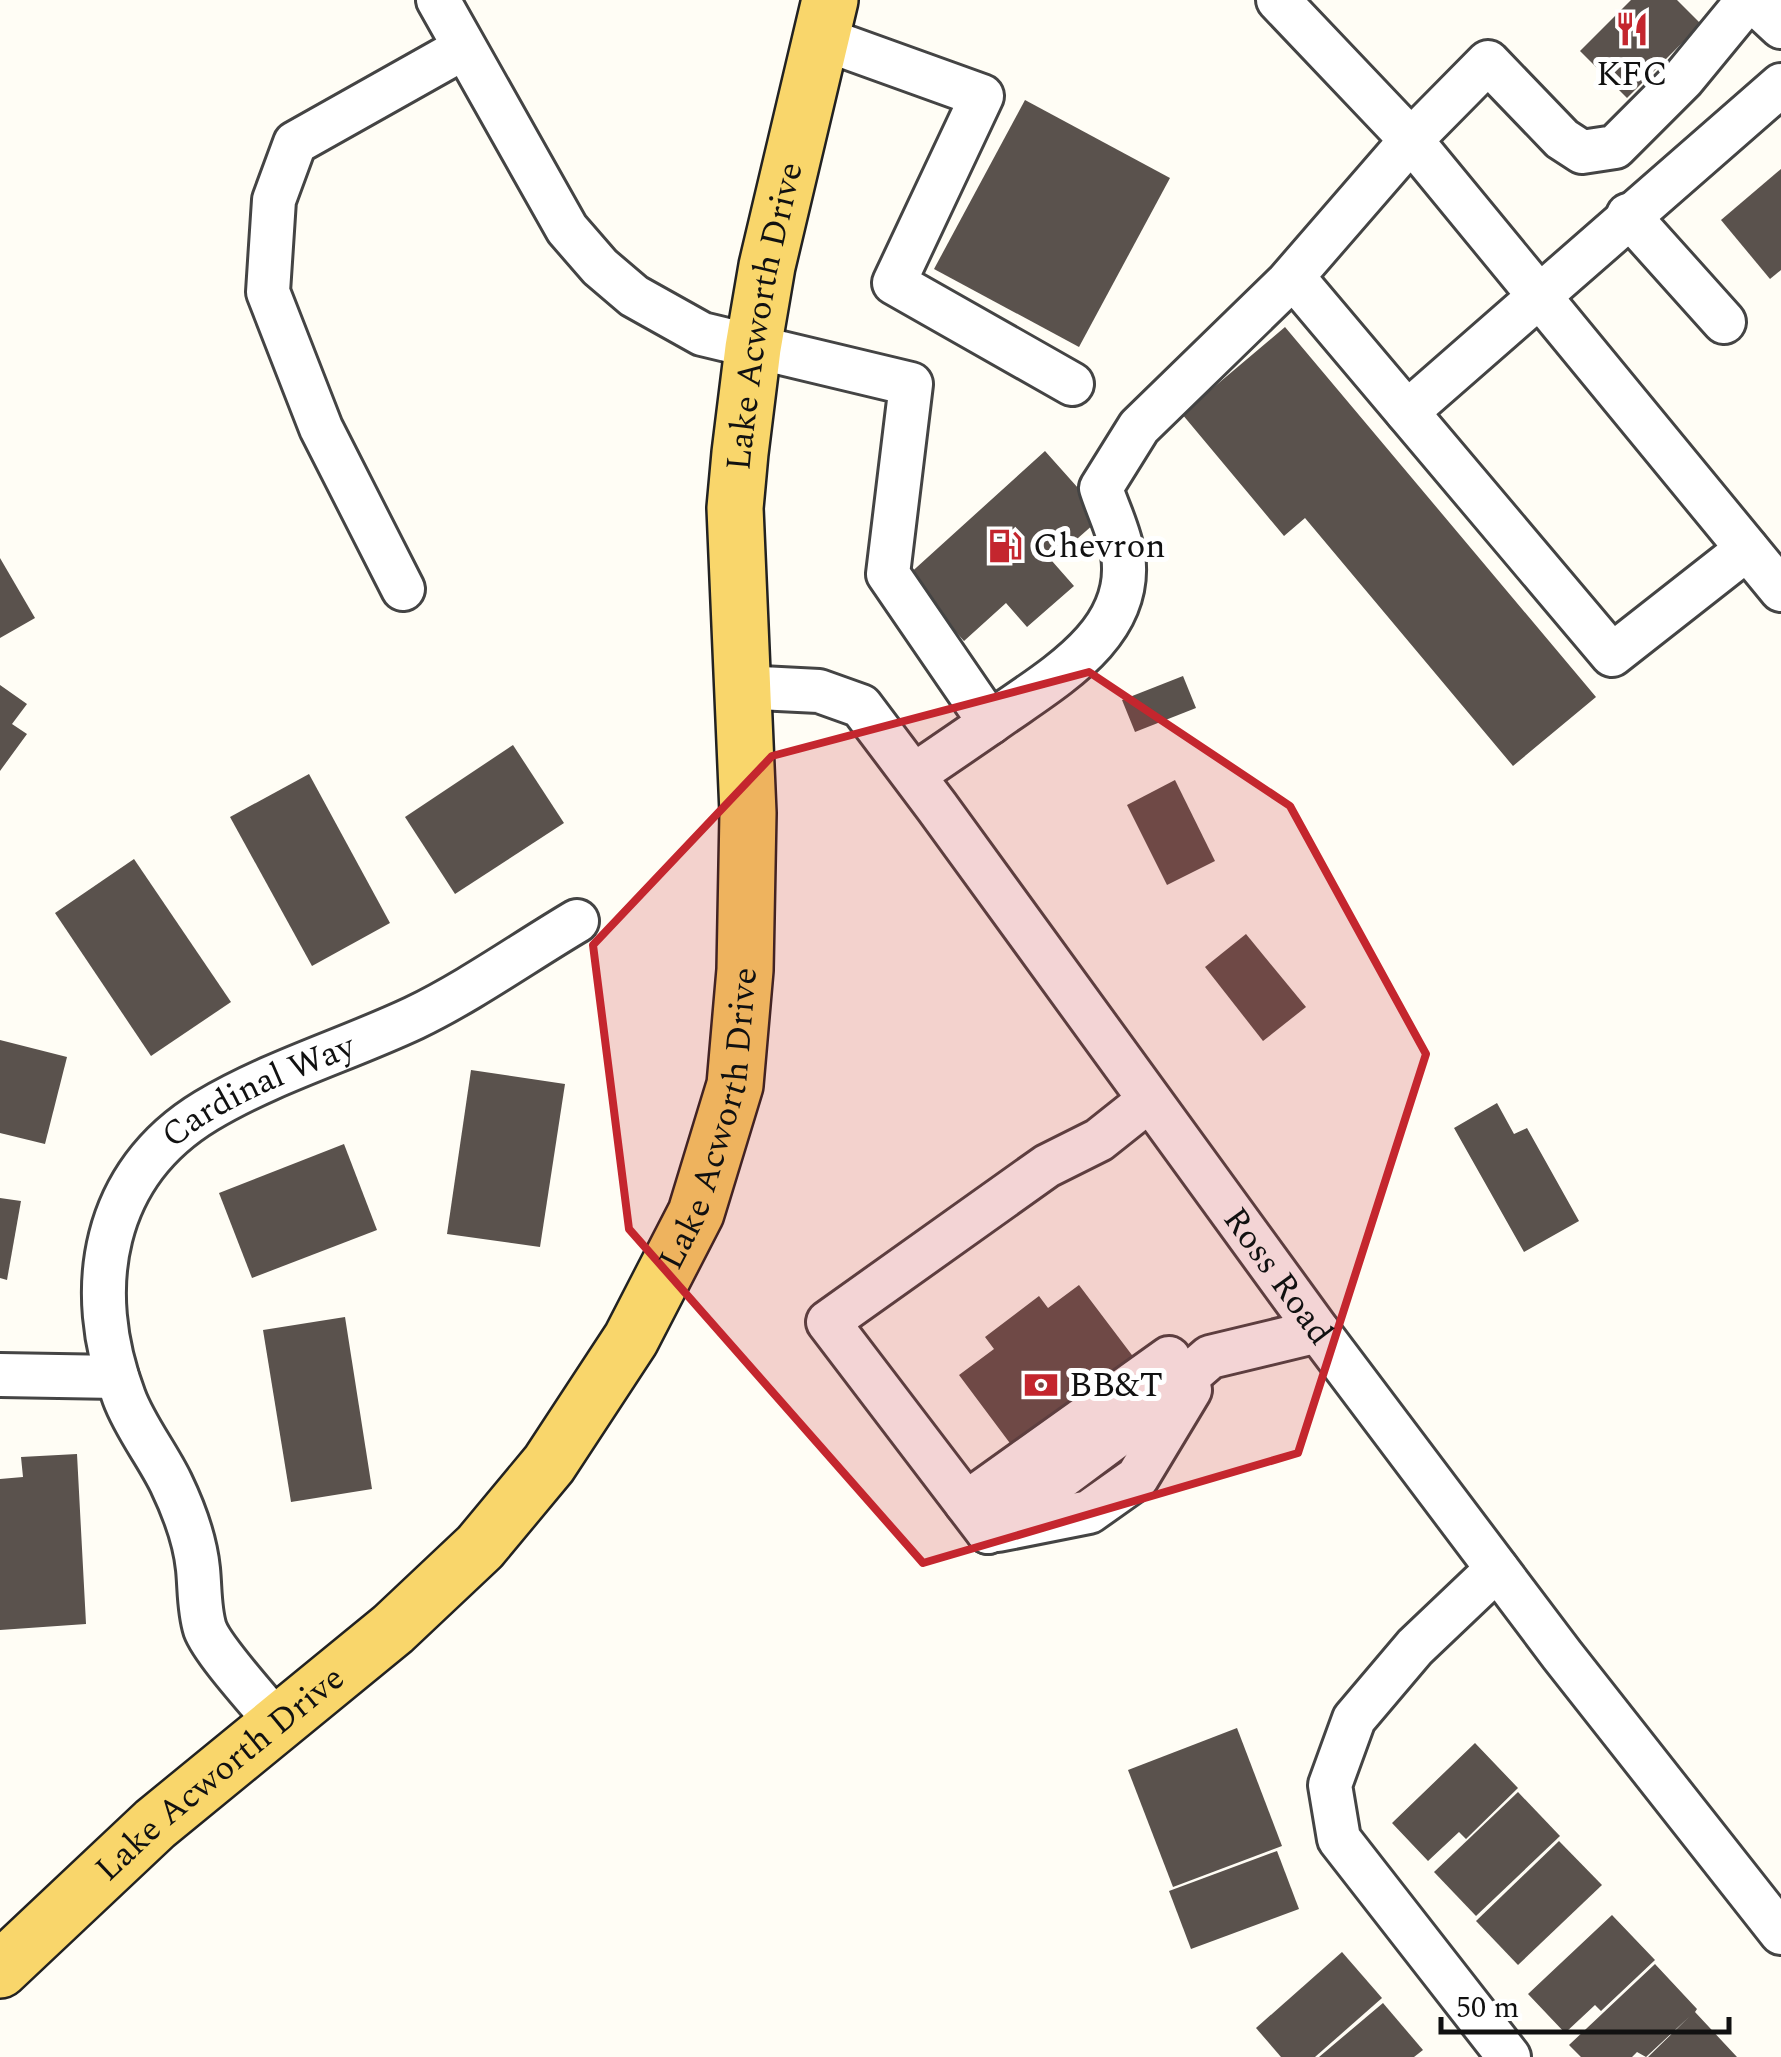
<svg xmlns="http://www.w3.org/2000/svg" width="1781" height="2057" font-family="Spectral,serif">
  <rect width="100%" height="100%" fill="#fffdf5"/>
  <g fill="#5a524d">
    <polygon points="1631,0 1677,0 1701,24 1627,98 1580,51"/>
    <polygon points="1025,100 1170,178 1079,347 934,269"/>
    <polygon points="1781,169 1781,270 1770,279 1721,220"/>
    <polygon points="1285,327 1596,697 1513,766 1305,518 1284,536 1182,414"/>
    <polygon points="1045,451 1103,516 1052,561 1074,586 1027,627 1006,603 964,641 906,577"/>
    <polygon points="0,558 35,618 0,638"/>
    <polygon points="1183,676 1196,708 1135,732 1122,700"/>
    <polygon points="0,685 27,704 12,724 27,734 0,771"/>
    <polygon points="513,745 564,823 455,894 405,817"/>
    <polygon points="309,774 390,923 312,966 230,817"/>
    <polygon points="1175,780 1215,861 1167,885 1127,805"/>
    <polygon points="134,859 231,1002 151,1056 55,913"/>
    <polygon points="1246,934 1306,1007 1263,1041 1205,967"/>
    <polygon points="0,1040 67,1057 45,1144 0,1133"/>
    <polygon points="471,1070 565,1084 540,1247 447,1234"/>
    <polygon points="1497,1103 1514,1134 1527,1128 1579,1221 1524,1252 1454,1128"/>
    <polygon points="344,1144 377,1230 252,1278 219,1193"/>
    <polygon points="0,1198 21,1201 7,1280 0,1278"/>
    <polygon points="1079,1285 1141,1367 1148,1452 1096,1491 1053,1434 1021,1458 959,1375 994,1349 985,1337 1039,1296 1048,1308"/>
    <polygon points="345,1317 372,1489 291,1502 263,1330"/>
    <polygon points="77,1454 86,1624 0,1630 0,1479 23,1477 21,1457"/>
    <polygon points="1237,1728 1282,1846 1173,1887 1128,1770"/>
    <polygon points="1475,1743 1518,1788 1466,1839 1459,1832 1428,1861 1392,1823"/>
    <polygon points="1518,1792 1560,1836 1476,1916 1434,1872"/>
    <polygon points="1559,1841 1602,1885 1518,1965 1476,1921"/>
    <polygon points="1277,1851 1299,1909 1191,1949 1169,1891"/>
    <polygon points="1612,1915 1655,1960 1601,2011 1595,2005 1565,2033 1528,1994"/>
    <polygon points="1342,1952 1382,1998 1315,2057 1281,2057 1256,2028"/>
    <polygon points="1655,1964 1697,2009 1695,2012 1737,2057 1648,2057 1689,2017 1646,2057 1637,2052 1632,2057 1581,2057 1569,2045"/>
    <polygon points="1383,2003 1423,2050 1414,2057 1319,2057"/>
  </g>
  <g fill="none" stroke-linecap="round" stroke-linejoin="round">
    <g stroke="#444" stroke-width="48">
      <g id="minor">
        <polyline points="438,0 567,229 600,267 634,296 702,334 911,384 888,574 990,723 914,775"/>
        <polyline points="1278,0 1411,140 1781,590"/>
        <polyline points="1752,0 1781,27"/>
        <polyline points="821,38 982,96 894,283 1072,384"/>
        <polyline points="1628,215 1724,322"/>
        <polyline points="1293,277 1612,655 1747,549"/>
        <polyline points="1407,412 1781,85"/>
        <polyline points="403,589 321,428 268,292 274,200 295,143 464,48"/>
        <path id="s1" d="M740,687L819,691L861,706L937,807L1318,1331L1562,1655L1781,1933"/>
        <path d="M990,723C1046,682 1135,637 1123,555C1120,533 1108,510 1101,488L1139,427L1287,283L1411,140L1488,62L1562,139L1582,152L1615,147L1683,79L1748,0"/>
        <polyline points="0,1375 117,1377"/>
        <polyline points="966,1503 1169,1358"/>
        <polyline points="998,1530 1089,1512 1137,1478 1190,1390"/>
        <polyline points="988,1532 828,1322 1047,1166 1099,1140 1148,1101"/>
        <polyline points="988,1532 1129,1427 1210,1357 1318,1331"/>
        <polyline points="1497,1569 1415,1647 1354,1719 1330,1785 1339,1839 1509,2057"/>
        <path id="s2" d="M279,1725C262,1704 213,1651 205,1629C199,1610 200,1589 198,1569C195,1539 184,1510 171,1483C157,1454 135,1427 124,1397C83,1289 102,1174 206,1111C271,1072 346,1050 414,1018C470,991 523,953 577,921"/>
      </g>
    </g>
    <g stroke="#222" stroke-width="60">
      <g id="major">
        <path id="s3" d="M0,1970L155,1824L393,1629L480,1547L549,1464L631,1339L696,1213L735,1085L745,970L748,813L735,508L740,453L753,348L767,266L830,0"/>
      </g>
    </g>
    <use href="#minor" stroke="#fff" stroke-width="42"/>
    <use href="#major" stroke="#f9d66b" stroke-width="55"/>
  </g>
  <path fill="#c4262e" fill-opacity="0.2" stroke="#c4262e" stroke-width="8" stroke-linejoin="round" d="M1089,672L1290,806L1426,1054L1298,1453L923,1563L629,1229L593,945L772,756Z"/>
  <defs>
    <g id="restaurant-bare" transform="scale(2.7)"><path d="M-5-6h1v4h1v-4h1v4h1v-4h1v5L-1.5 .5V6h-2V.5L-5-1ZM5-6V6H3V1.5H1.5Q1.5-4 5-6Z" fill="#c4262e" stroke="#fff" stroke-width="2.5" paint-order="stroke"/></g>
    <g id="fuel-bare" transform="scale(2.7)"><path d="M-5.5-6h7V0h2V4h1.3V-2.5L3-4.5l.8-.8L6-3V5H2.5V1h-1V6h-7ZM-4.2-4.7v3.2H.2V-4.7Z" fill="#c4262e" stroke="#fff" stroke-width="2.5" paint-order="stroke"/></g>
    <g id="bank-bare" transform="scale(2.7)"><path d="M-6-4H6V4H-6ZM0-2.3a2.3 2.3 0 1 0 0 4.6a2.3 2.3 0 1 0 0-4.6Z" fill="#c4262e" stroke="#fff" stroke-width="2.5" paint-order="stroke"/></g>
  </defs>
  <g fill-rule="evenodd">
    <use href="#restaurant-bare" x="1632" y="29"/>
    <use href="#fuel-bare" x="1005" y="546"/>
    <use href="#bank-bare" x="1041" y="1385"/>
  </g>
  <g text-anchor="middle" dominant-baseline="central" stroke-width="10" stroke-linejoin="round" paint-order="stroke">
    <g font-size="35" fill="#111" stroke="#fff" text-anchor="start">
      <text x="1632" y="74" text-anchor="middle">KFC</text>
      <text x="1033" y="546">Chevron</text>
      <text x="1069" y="1385">BB&amp;T</text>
    </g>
    <g font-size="35" fill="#111" stroke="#fff">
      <text stroke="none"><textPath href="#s3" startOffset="1945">Lake Acworth Drive</textPath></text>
      <text stroke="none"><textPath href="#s2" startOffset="752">Cardinal Way</textPath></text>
      <text stroke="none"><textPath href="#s3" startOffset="1135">Lake Acworth Drive</textPath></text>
      <text stroke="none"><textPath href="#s1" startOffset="830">Ross Road</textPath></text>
      <text stroke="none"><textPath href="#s3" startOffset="295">Lake Acworth Drive</textPath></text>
    </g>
  </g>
  <path d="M1441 2017v15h288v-15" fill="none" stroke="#111111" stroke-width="5"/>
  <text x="1456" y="2017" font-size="30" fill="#111111" stroke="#ffffff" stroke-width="8" paint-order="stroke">50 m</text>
</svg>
